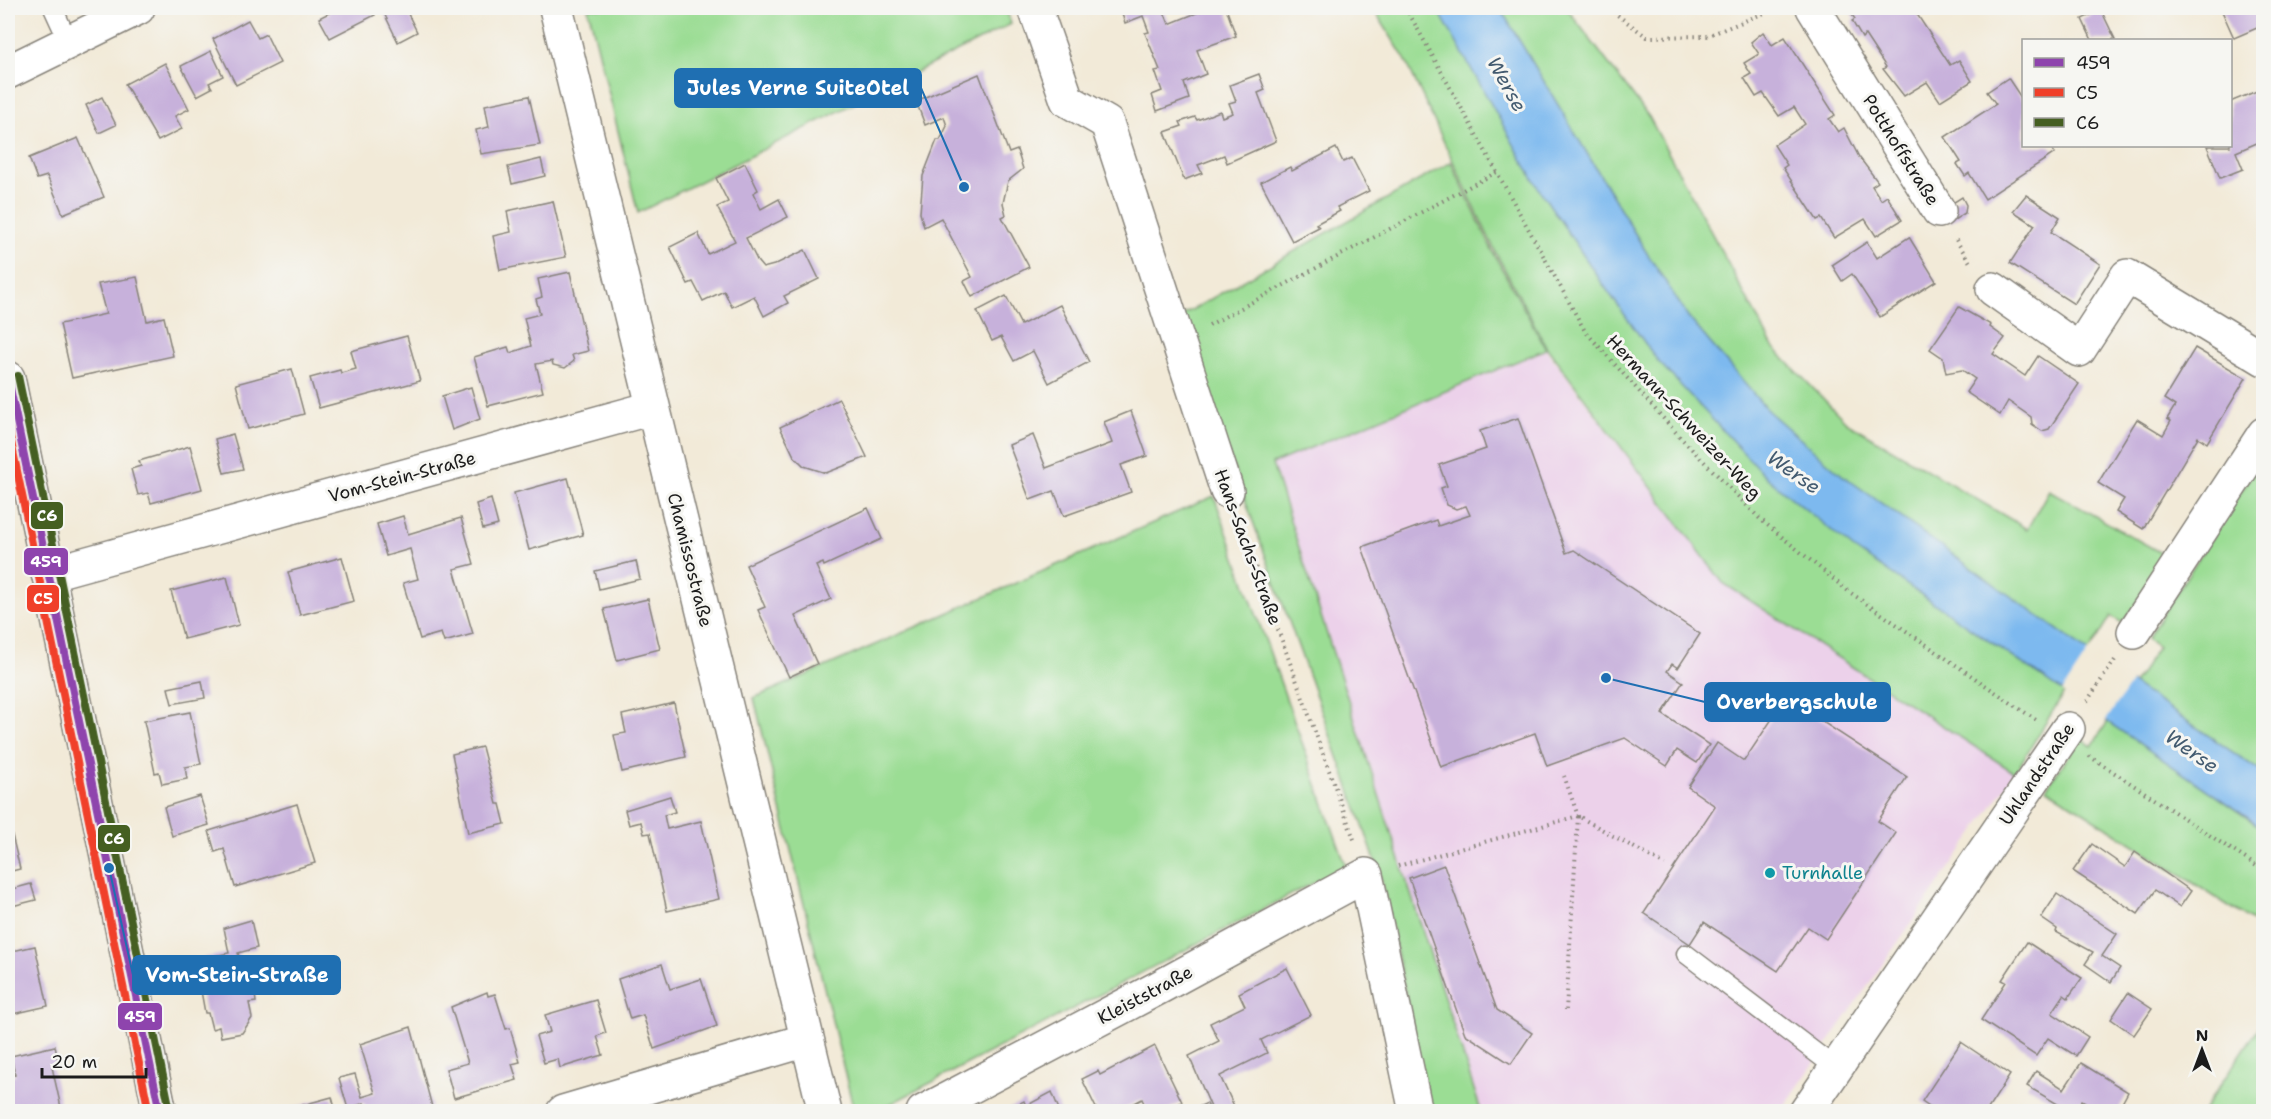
<svg xmlns="http://www.w3.org/2000/svg" width="2271" height="1119" font-family="'Shantell Sans',sans-serif">
  <rect width="100%" height="100%" fill="#f6f6f2"/>
  <filter id="ink" filterUnits="userSpaceOnUse"><feTurbulence type="fractalNoise" baseFrequency=".0167" numOctaves="2"/><feDisplacementMap in="SourceGraphic" scale="12" xChannelSelector="R" yChannelSelector="G"/><feConvolveMatrix kernelMatrix="1 2 1 2 8 2 1 2 1" color-interpolation-filters="sRGB"/></filter>
  <filter id="wash" filterUnits="userSpaceOnUse"><feTurbulence type="fractalNoise" baseFrequency=".008" numOctaves="4" result="noise"/><feDisplacementMap in="SourceGraphic" scale="24" xChannelSelector="R" yChannelSelector="G"/><feGaussianBlur stdDeviation="1.35" result="paint"/><feColorMatrix in="noise" values="0 0 0 0 0 0 0 0 0 0 0 0 0 0 0 0 0 1.4 0 .05"/><feComposite in="paint" operator="in"/></filter>
  <g filter="url(#wash)">
    <rect width="100%" height="100%" fill="#f2ead8"/>
    <polygon fill="#ecd1ea" points="1546,350 1723,583 2015,773 1781,1111 1482,1111 1273,464"/>
    <g fill="#9bdd94" stroke="#5c7c58" stroke-width="1.5">
      <polygon points="588,8 1006,8 1011,24 638,213"/>
      <polygon points="1373,8 1570,8 1568,10 1649,117 1773,347 1846,422 2027,529 2049,490 2170,558 2122,623 2111,616 2015,773 1723,583 1547,348 1496,253 1405,59"/>
      <polygon points="1451,162 1494,254 1546,349 1272,464 1481,1111 1430,1111 1382,882 1367,837 1179,317"/>
      <polygon points="2263,457 2263,773 2133,684 2158,647 2147,639"/>
      <polygon points="1214,496 1346,866 877,1111 854,1111 754,698"/>
      <polygon points="2108,721 2263,829 2263,928 2046,788 2081,739 2092,746"/>
      <polygon points="2263,1021 2263,1111 2203,1111"/>
    </g>
    <polygon fill="#7db9ef" stroke="#4c6a86" stroke-width="1.5" points="1437,8 1500,8 1645,250 1689,318 1768,411 1842,475 2133,684 2263,773 2263,828 1853,548 1767,478 1657,360 1602,283 1539,189"/>
    <polygon fill="#f2ead8" points="2090,649 2133,680 2105,722 2062,692"/>
    <g id="blocks">
      <g fill="#c7b1db">
        <polygon points="326,8 371,8 375,15 330,38 319,18 329,13"/>
        <polygon points="386,8 405,8 417,32 398,42 382,9"/>
        <polygon points="1120,8 1153,8 1154,12 1163,9 1169,24 1209,8 1226,8 1236,36 1197,50 1206,74 1184,83 1189,99 1157,111 1152,95 1162,91 1155,71 1160,70 1145,33 1149,32 1143,16 1125,23"/>
        <polygon points="1847,8 1913,8 1950,65 1959,60 1972,81 1940,101 1927,82 1904,96 1883,69 1886,67 1865,35 1862,38 1852,21 1855,19"/>
        <polygon points="2224,8 2264,8 2264,25 2234,38 2221,9"/>
        <polygon points="2101,10 2115,39 2111,40 2092,40 2082,19"/>
        <polygon points="248,20 258,38 266,34 280,63 236,85 213,39"/>
        <polygon points="1763,32 1772,45 1785,37 1835,115 1829,119 1838,132 1844,128 1859,157 1878,182 1872,186 1881,200 1887,196 1902,220 1876,236 1865,219 1834,238 1821,218 1817,220 1783,168 1787,165 1774,145 1805,124 1794,107 1779,116 1763,93 1756,97 1744,78 1751,74 1744,63 1759,54 1751,42"/>
        <polygon points="211,51 223,76 209,83 212,88 197,96 181,66"/>
        <polygon points="165,63 189,109 175,116 182,129 158,141 125,84"/>
        <polygon points="979,74 1009,153 1017,150 1023,169 1008,181 1003,203 1006,215 1002,217 1029,267 972,297 964,281 972,277 941,218 924,227 920,213 923,176 937,140 940,140 947,126 944,117 925,125 916,101"/>
        <polygon points="1259,74 1265,90 1258,93 1276,141 1227,163 1224,155 1198,165 1202,173 1184,180 1165,132 1182,126 1180,122 1195,117 1197,120 1220,111 1222,117 1233,113 1229,103 1236,101 1230,85"/>
        <polygon points="2008,78 2024,102 2024,146 2050,146 2055,153 1985,199 1969,173 1965,176 1957,164 1961,162 1945,137 1996,104 1987,92"/>
        <polygon points="2264,88 2264,140 2236,152 2243,169 2220,178 2207,146 2230,146 2230,102"/>
        <polygon points="529,96 540,145 481,154 476,130 489,127 485,105"/>
        <polygon points="102,97 116,125 99,133 86,105"/>
        <polygon points="78,138 104,197 63,214 47,176 37,179 29,158"/>
        <polygon points="1336,148 1343,162 1352,158 1369,191 1337,207 1340,211 1316,224 1319,227 1292,241 1261,182 1290,167 1292,171"/>
        <polygon points="541,159 545,176 512,184 508,167"/>
        <polygon points="745,163 758,190 753,193 761,209 779,199 788,217 746,238 758,262 763,268 774,265 805,250 819,279 784,296 788,303 764,316 754,296 732,307 724,291 703,301 693,282 688,284 670,247 698,233 708,254 735,241 717,207 728,202 716,178"/>
        <polygon points="2026,195 2060,217 2051,232 2100,264 2074,304 2010,263 2035,225 2013,211"/>
        <polygon points="1962,197 1966,205 1965,213 1951,222 1943,209"/>
        <polygon points="553,201 566,257 500,270 493,236 511,232 507,211"/>
        <polygon points="1909,237 1936,281 1880,317 1852,274 1842,281 1832,265 1867,242 1877,258"/>
        <polygon points="570,272 588,351 572,355 574,361 565,368 553,365 552,361 536,364 543,392 488,406 474,357 508,347 510,353 531,346 524,318 540,314 536,299 542,297 538,279"/>
        <polygon points="137,277 147,321 164,317 173,356 72,378 60,324 106,314 98,284"/>
        <polygon points="1006,296 1021,325 1060,305 1089,362 1049,383 1033,351 1014,361 1001,337 992,341 977,311"/>
        <polygon points="1959,307 1991,325 1990,327 2005,338 1993,354 2025,376 2038,356 2079,384 2049,429 2042,431 2032,424 2031,417 2008,401 2000,415 1966,392 1975,379 1962,370 1946,373 1943,358 1930,349"/>
        <polygon points="407,336 420,381 319,408 310,378 340,370 341,373 356,369 351,351"/>
        <polygon points="2195,348 2246,378 2207,443 2198,437 2143,529 2116,512 2124,499 2098,483 2137,419 2163,435 2171,421 2167,419 2175,406 2164,399"/>
        <polygon points="292,369 304,414 248,429 236,384"/>
        <polygon points="471,387 480,419 452,430 442,396"/>
        <polygon points="839,399 867,457 826,473 804,466 794,456 780,427"/>
        <polygon points="1131,411 1147,456 1121,465 1131,492 1064,516 1054,491 1030,500 1009,445 1033,435 1046,468 1112,443 1104,422"/>
        <polygon points="1518,418 1566,553 1574,550 1700,634 1678,668 1672,664 1667,671 1683,682 1662,714 1709,745 1697,763 1677,750 1667,766 1625,738 1547,766 1535,733 1441,767 1362,547 1436,520 1438,526 1470,515 1466,506 1456,509 1447,505 1441,488 1447,486 1439,465 1486,449 1480,431"/>
        <polygon points="233,434 243,469 224,473 215,439"/>
        <polygon points="190,446 202,489 151,503 148,493 138,495 131,469 141,466 139,461"/>
        <polygon points="568,478 583,535 529,550 514,493"/>
        <polygon points="491,499 498,525 483,529 476,504"/>
        <polygon points="868,508 882,539 824,566 823,563 816,566 831,599 795,616 817,664 789,677 758,610 765,607 746,565"/>
        <polygon points="403,516 408,534 461,518 474,564 454,569 473,634 444,642 441,633 420,639 403,583 418,579 410,549 386,556 377,524"/>
        <polygon points="342,557 354,601 300,615 288,572"/>
        <polygon points="636,561 640,579 599,589 595,571"/>
        <polygon points="227,577 239,625 184,639 171,591"/>
        <polygon points="648,599 660,649 617,660 604,609"/>
        <polygon points="202,681 205,698 172,704 168,688"/>
        <polygon points="1786,698 1907,777 1878,821 1896,833 1826,939 1808,927 1778,971 1704,922 1690,944 1644,913 1715,806 1688,787 1717,743 1744,761"/>
        <polygon points="674,703 686,757 622,772 614,735 626,733 622,715"/>
        <polygon points="190,712 201,764 185,767 187,779 162,784 159,772 155,773 144,721"/>
        <polygon points="482,747 497,804 500,804 505,824 468,833 452,754"/>
        <polygon points="200,796 209,825 172,836 164,807"/>
        <polygon points="670,796 675,812 664,815 667,829 701,821 719,899 667,911 650,833 644,834 641,822 629,825 625,810"/>
        <polygon points="297,804 315,863 235,887 224,849 215,852 209,831"/>
        <polygon points="8,818 20,869 8,872"/>
        <polygon points="2092,844 2125,867 2135,852 2191,891 2180,907 2155,890 2138,914 2073,871"/>
        <polygon points="1444,865 1497,1010 1532,1033 1511,1064 1465,1034 1409,878"/>
        <polygon points="31,884 36,900 8,907 8,890"/>
        <polygon points="2057,894 2117,934 2102,956 2120,968 2111,982 2085,964 2093,952 2056,932 2057,929 2041,918"/>
        <polygon points="251,920 257,948 238,953 244,980 253,979 256,1002 249,1003 252,1018 242,1033 221,1037 219,1027 212,1029 208,1013 205,1013 196,963 193,963 193,960 229,953 224,928"/>
        <polygon points="2027,942 2082,978 2068,998 2064,995 2052,1013 2088,1037 2076,1056 2048,1038 2036,1056 1981,1020 2006,982 2002,980"/>
        <polygon points="35,946 48,1006 8,1015 8,952"/>
        <polygon points="662,964 670,989 701,979 717,1026 654,1049 643,1015 630,1019 618,979"/>
        <polygon points="1287,968 1311,1015 1261,1040 1267,1053 1220,1076 1234,1106 1223,1112 1213,1112 1189,1056 1219,1041 1210,1023 1245,1006 1239,993"/>
        <polygon points="487,992 488,996 495,994 506,1029 510,1028 520,1062 512,1064 517,1080 454,1098 446,1069 468,1063 451,1007"/>
        <polygon points="2128,993 2152,1009 2134,1035 2111,1019"/>
        <polygon points="596,1000 606,1033 597,1036 603,1055 560,1068 558,1059 544,1063 536,1036 550,1032 545,1015"/>
        <polygon points="411,1027 432,1107 418,1112 367,1112 364,1103 348,1109 339,1078 355,1074 362,1097 375,1093 360,1044"/>
        <polygon points="1961,1042 2010,1075 1986,1112 1938,1112 1922,1101"/>
        <polygon points="55,1046 59,1065 52,1067 62,1112 10,1112 8,1076 15,1075 11,1056"/>
        <polygon points="1155,1046 1182,1102 1163,1112 1148,1112 1142,1099 1118,1112 1098,1112 1082,1079 1098,1071 1100,1075"/>
        <polygon points="2081,1063 2128,1092 2117,1112 2101,1112 2082,1100 2075,1112 2071,1112 2027,1086 2036,1071 2064,1089"/>
        <polygon points="1052,1092 1060,1112 1003,1112 1024,1101 1026,1106"/>
        <polygon points="332,1097 336,1112 280,1112 280,1111"/>
        <polygon points="1207,1103 1210,1112 1193,1112 1192,1110"/>
      </g>
    </g>
  </g>
  <g filter="url(#ink)">
    <use href="#blocks" fill-opacity="0" stroke="#87837a" stroke-width="1.5"/>
    <g fill="none" stroke-linecap="round" stroke-linejoin="round">
      <g stroke="#87837a" stroke-width="21">
        <g id="lane">
          <polyline points="53,8 69,43"/>
          <polyline points="1686,954 1836,1068"/>
        </g>
      </g>
      <g stroke="#87837a" stroke-width="36">
        <g id="street">
          <polyline points="556,8 825,1112"/>
          <polyline points="1035,8 1067,100 1107,123 1227,491"/>
          <polyline points="1813,8 1939,211"/>
          <polyline points="1993,289 2079,350 2127,276 2264,359"/>
          <polyline points="8,378 160,1112"/>
          <polyline points="48,574 652,408"/>
          <polyline points="2134,632 2264,434"/>
          <polyline points="563,1112 807,1040"/>
          <polyline points="923,1112 1158,988 1366,875 1416,1112"/>
          <polyline points="1806,1112 2068,729"/>
        </g>
      </g>
      <g stroke="#87837a" stroke-width="36">
        <polyline id="secondary" points="8,72 138,8"/>
      </g>
      <g stroke="#87837a" stroke-width="4" stroke-dasharray="1.5 4.5" stroke-linecap="butt">
        <polyline points="1406,8 1585,331 1680,437 1760,519 1848,591 2036,720"/>
        <polyline points="1608,8 1647,37 1707,36 1767,12 1772,8"/>
        <polyline points="1956,240 1971,264"/>
        <polyline points="1209,325 1497,172"/>
        <polyline points="1239,522 1355,842"/>
        <polyline points="2087,701 2115,660"/>
        <polyline points="2089,756 2264,871"/>
        <polyline points="1398,866 1578,816 1564,776"/>
        <polyline points="1566,1010 1578,816 1665,865"/>
      </g>
      <use href="#lane" stroke="#fff" stroke-width="18"/>
      <use href="#street" stroke="#fff" stroke-width="33"/>
      <use href="#secondary" stroke="#fff" stroke-width="33"/>
      <g stroke="#f6f6f2" stroke-width="12">
        <polyline id="bus-1" points="8,378 160,1112"/>
      </g>
      <g stroke="#f6f6f2" stroke-width="12">
        <polyline id="bus-2" points="8,427 149,1112"/>
      </g>
      <g stroke="#f6f6f2" stroke-width="12">
        <polyline id="bus-3" points="18,376 170,1110"/>
      </g>
      <use href="#bus-1" stroke="#8e44ad" stroke-width="8"/>
      <use href="#bus-2" stroke="#f03f29" stroke-width="8"/>
      <use href="#bus-3" stroke="#455f21" stroke-width="8"/>
    </g>
  </g>
  <circle fill="#0f9aa8" stroke="#f6f6f2" stroke-width="2" cx="1770" cy="873" r="6"/>
  <g text-anchor="middle" dominant-baseline="central" stroke-width="6" stroke-linejoin="round" paint-order="stroke">
    <g font-size="18" fill="#1c1c1c" stroke="#f6f6f2">
      <text transform="translate(1901 150) rotate(58)">Potthoffstraße</text>
      <text transform="translate(1684 417) rotate(47)">Hermann-Schweizer-Weg</text>
      <text transform="translate(402 477) rotate(-15)">Vom-Stein-Straße</text>
      <text transform="translate(1248 547) rotate(70)">Hans-Sachs-Straße</text>
      <text transform="translate(690 560) rotate(76)">Chamissostraße</text>
      <text transform="translate(2037 774) rotate(-56)">Uhlandstraße</text>
      <text transform="translate(1145 995) rotate(-28)">Kleiststraße</text>
    </g>
    <g font-size="18" fill="#0d838f" stroke="#f6f6f2" text-anchor="start">
      <text x="1782" y="873">Turnhalle</text>
    </g>
    <g font-size="20" font-style="italic" fill="#435b70" stroke="#f6f6f2">
      <text transform="translate(1507 84) rotate(61)">Werse</text>
      <text transform="translate(1794 472) rotate(35)">Werse</text>
      <text transform="translate(2192 751) rotate(35)">Werse</text>
    </g>
  </g>
  <path fill="none" stroke="#1f6fb2" stroke-width="2" d="M964 187L921 88M1606 678L1705 702M109 868L133 975"/>
  <g fill="#1f6fb2" stroke="#f6f6f2" stroke-width="2">
    <circle cx="964" cy="187" r="6"/>
    <circle cx="1606" cy="678" r="6"/>
    <circle cx="109" cy="868" r="6"/>
  </g>
  <g fill="#1f6fb2" stroke="#1f6fb2" stroke-width="2">
    <rect x="675" y="69" width="246" height="38" rx="6"/>
    <rect x="1705" y="683" width="185" height="38" rx="6"/>
    <rect x="133" y="956" width="207" height="38" rx="6"/>
  </g>
  <g font-size="20" text-anchor="middle" font-weight="bold" fill="#fff">
    <text x="798" y="95">Jules Verne SuiteOtel</text>
    <text x="1797" y="709">Overbergschule</text>
    <text x="237" y="982">Vom-Stein-Straße</text>
  </g>
  <g stroke="#f6f6f2" stroke-width="2">
    <rect x="30" y="501" width="34" height="29" rx="6" fill="#455f21"/>
    <rect x="23" y="547" width="46" height="29" rx="6" fill="#8e44ad"/>
    <rect x="26" y="584" width="34" height="29" rx="6" fill="#f03f29"/>
    <rect x="97" y="824" width="34" height="29" rx="6" fill="#455f21"/>
    <rect x="117" y="1002" width="46" height="29" rx="6" fill="#8e44ad"/>
  </g>
  <g font-size="16" text-anchor="middle" font-weight="bold" fill="#fff">
    <text x="47" y="521">C6</text>
    <text x="46" y="567">459</text>
    <text x="43" y="604">C5</text>
    <text x="114" y="844">C6</text>
    <text x="140" y="1022">459</text>
  </g>
  <rect width="2271" height="1119" fill="none" stroke="#f6f6f2" stroke-width="30"/>
  <rect x="2022" y="39" width="210" height="108" fill="#f6f6f2" stroke="#9f9f9c" stroke-width="1.5"/>
  <rect x="2034" y="58" width="30" height="9" fill="#8e44ad" stroke="#9f9f9c" stroke-width="1.5"/>
  <text x="2076" y="69" font-size="18" fill="#1c1c1c">459</text>
  <rect x="2034" y="88" width="30" height="9" fill="#f03f29" stroke="#9f9f9c" stroke-width="1.5"/>
  <text x="2076" y="99" font-size="18" fill="#1c1c1c">C5</text>
  <rect x="2034" y="118" width="30" height="9" fill="#455f21" stroke="#9f9f9c" stroke-width="1.5"/>
  <text x="2076" y="129" font-size="18" fill="#1c1c1c">C6</text>
  <g transform="translate(2202 1050)" stroke="#f6f6f2" stroke-width="4.5" paint-order="stroke">
  <path d="M0-4.5L10 22L0 15L-10 22Z" fill="#1c1c1c"/>
  <text y="-9" font-size="16" font-weight="bold" text-anchor="middle" fill="#1c1c1c">N</text>
  </g>
  <path d="M42 1068v9h104v-9" fill="none" stroke="#1c1c1c" stroke-width="3"/>
  <text x="51" y="1068" font-size="18" fill="#1c1c1c" stroke="#f6f6f2" stroke-width="4.5" paint-order="stroke">20 m</text>
</svg>
